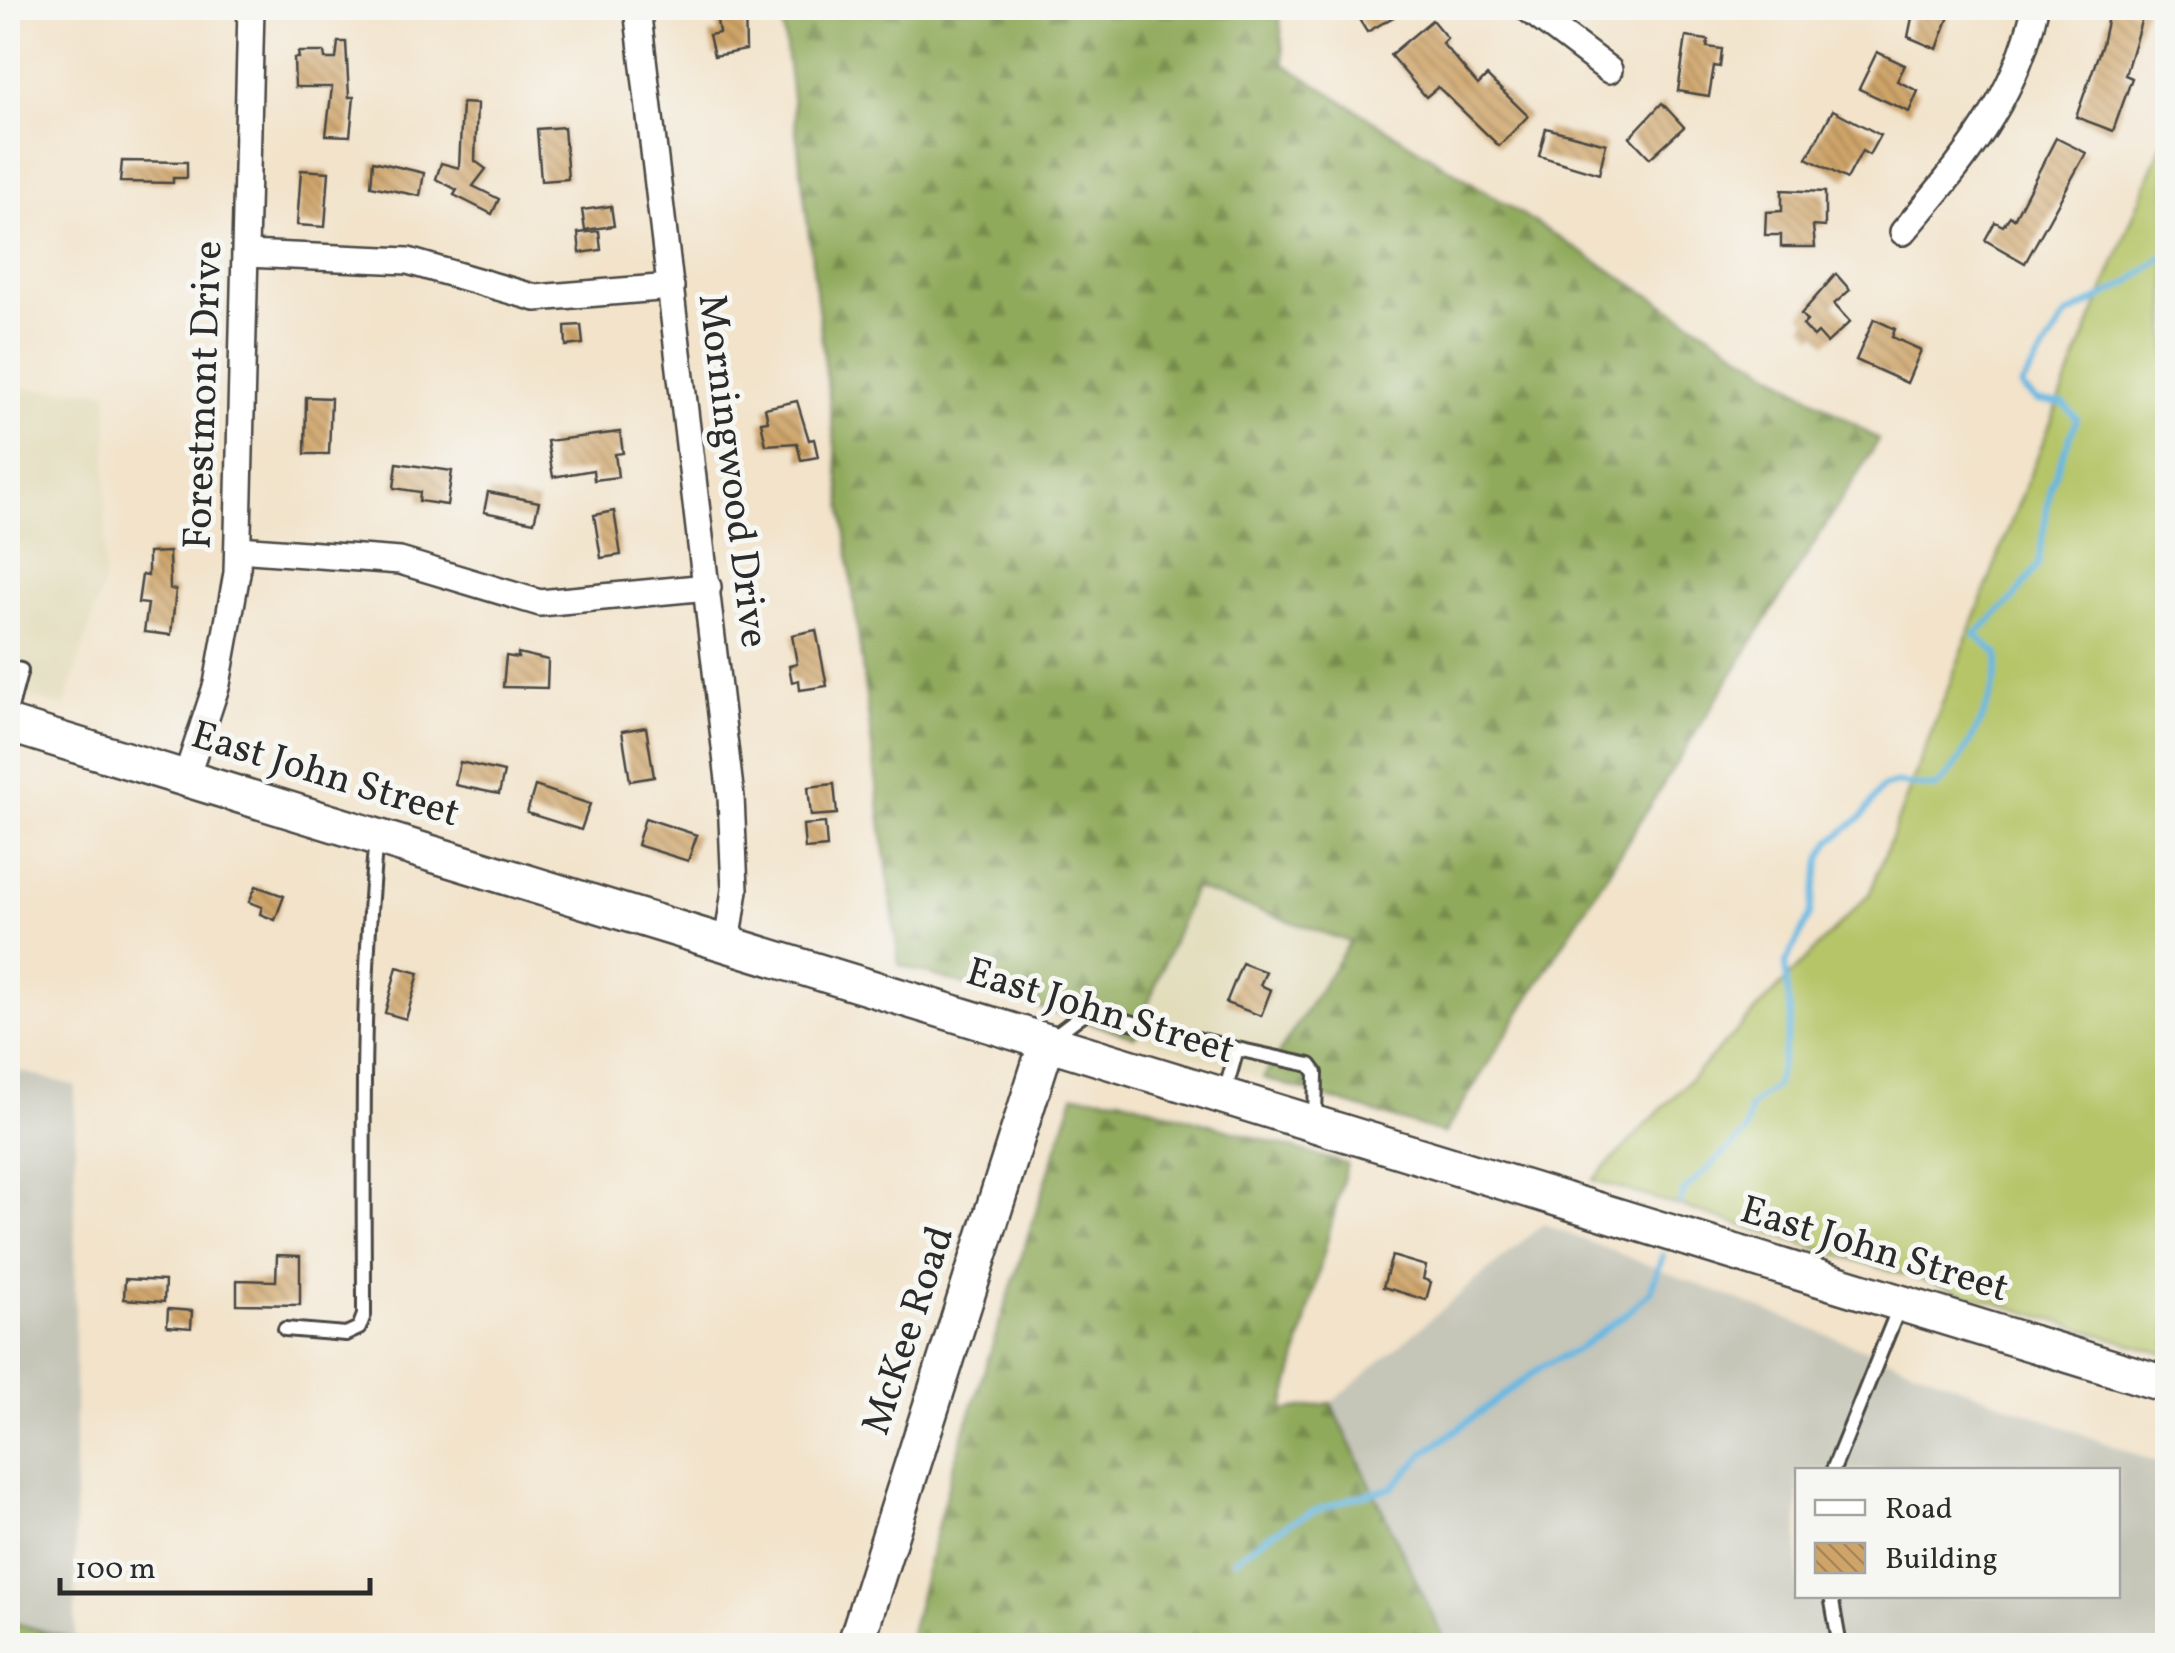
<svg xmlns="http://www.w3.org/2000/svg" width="2175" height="1653" font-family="Vollkorn,serif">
  <defs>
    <pattern id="forest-firs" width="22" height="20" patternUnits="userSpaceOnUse" patternTransform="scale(2.5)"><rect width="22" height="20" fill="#90aa5c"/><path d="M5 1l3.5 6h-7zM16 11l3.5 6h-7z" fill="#768b4c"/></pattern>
    <pattern id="building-back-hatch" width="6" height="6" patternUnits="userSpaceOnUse" patternTransform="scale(2.5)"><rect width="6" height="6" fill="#cfa469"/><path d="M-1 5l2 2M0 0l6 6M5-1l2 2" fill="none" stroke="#a88657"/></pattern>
  </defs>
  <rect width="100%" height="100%" fill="#f6f6f2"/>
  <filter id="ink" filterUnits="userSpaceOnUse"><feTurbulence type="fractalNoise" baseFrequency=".01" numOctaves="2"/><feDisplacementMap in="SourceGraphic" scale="20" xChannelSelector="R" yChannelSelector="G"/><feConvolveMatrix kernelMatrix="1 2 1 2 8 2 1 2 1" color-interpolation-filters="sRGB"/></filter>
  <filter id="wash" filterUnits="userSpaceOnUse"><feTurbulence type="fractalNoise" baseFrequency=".0048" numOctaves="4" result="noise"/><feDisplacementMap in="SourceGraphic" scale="40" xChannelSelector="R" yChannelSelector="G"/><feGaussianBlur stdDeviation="2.25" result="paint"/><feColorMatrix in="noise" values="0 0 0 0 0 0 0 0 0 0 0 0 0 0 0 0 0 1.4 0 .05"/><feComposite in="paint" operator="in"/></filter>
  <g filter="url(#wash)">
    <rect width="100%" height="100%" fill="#f2e3ca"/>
    <g fill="#e2dcba">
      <polygon points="8,388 108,391 104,581 64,707 8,690"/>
      <polygon points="1193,888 1351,942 1263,1078 1135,1037"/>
    </g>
    <g fill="#c5c5b8" fill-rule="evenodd">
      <polygon points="8,1068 75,1086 75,1640 8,1621"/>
      <path d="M1543,1224L2167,1467V1645H1447L1331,1403ZM1798,1470H2118V1596H1798Z"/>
    </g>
    <polygon fill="#b5c568" stroke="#70784a" stroke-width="2.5" points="2167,131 2167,1355 1593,1180 1870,893 2012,520"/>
    <g fill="url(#forest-firs)" stroke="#5e6a44" stroke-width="2.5">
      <polygon points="781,8 1279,8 1284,64 1879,440 1444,1134 1263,1078 1350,942 1194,888 1135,1037 899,965"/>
      <polygon points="1074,1095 1120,1098 1347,1164 1283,1411 1331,1403 1447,1645 907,1645 953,1466"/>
      <polygon points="8,1621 93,1645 8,1645"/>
    </g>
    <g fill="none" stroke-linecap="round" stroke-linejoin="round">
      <g stroke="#67b8e2" stroke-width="6">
        <path d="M1680,1204L1684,1191L1746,1133L1750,1107L1776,1085L1791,1022L1785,965L1810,915L1822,856L1831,841L1862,817L1882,788L1896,783L1935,788C1962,769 2002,688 1998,654L1975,635L2014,598L2038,565L2051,485L2077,419L2064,404L2036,401L2021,387L2066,316L2130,282L2168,253"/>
        <path d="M1235,1560C1286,1518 1330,1502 1392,1488L1426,1452L1544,1365L1578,1349L1631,1310L1651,1290L1663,1255"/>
      </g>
    </g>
    <g id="blocks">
      <g fill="url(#building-back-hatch)">
        <polygon points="715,8 745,8 746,50 714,56 709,35 719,33"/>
        <polygon points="1352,8 1409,8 1367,32"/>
        <polygon points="1914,8 1952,8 1937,49 1908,37"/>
        <polygon points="2110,8 2145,8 2125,75 2132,78 2113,131 2076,117 2102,44"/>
        <polygon points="1432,20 1447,38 1442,43 1478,85 1487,76 1528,116 1499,146 1438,87 1426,97 1390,55"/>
        <polygon points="1686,37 1708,40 1707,47 1722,49 1720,67 1714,66 1709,96 1678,91"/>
        <polygon points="338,42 346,42 349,97 354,97 350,136 326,135 332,87 295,87 294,58 299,58 298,52 324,52 325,59 336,59"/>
        <polygon points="1877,52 1905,65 1897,81 1918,91 1909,112 1859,89"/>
        <polygon points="462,103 477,104 475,161 486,169 473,186 499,199 492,214 454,195 457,190 436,179 441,163 459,168"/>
        <polygon points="1662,103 1684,127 1650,158 1630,137"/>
        <polygon points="1833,110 1880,135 1869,155 1862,151 1847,179 1807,158"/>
        <polygon points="564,127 568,179 541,181 537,129"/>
        <polygon points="1546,128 1606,144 1599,174 1539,156"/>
        <polygon points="2056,138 2086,153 2025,263 1985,240 1995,222 2003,226 2010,216 2014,219"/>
        <polygon points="122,161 187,162 187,178 173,178 173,183 120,182"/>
        <polygon points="373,161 424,173 420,196 371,186"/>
        <polygon points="301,170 329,172 325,227 297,225"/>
        <polygon points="1782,190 1825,192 1825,227 1813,226 1815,247 1781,247 1781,235 1765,235 1766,212 1782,211"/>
        <polygon points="611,206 614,226 585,230 582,210"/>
        <polygon points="599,231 601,250 580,253 578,233"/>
        <polygon points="1836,274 1850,290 1834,304 1850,322 1827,343 1818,333 1814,337 1803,325 1807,321 1801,314"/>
        <polygon points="1874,319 1895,329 1892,337 1921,350 1907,383 1856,360"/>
        <polygon points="581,325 583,344 566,346 565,326"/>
        <polygon points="306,397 331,398 329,454 305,454"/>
        <polygon points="797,401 809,440 814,439 818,457 801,460 797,443 766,445 761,422 768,421 765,408"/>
        <polygon points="620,432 623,453 615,454 618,477 594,480 593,470 553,477 547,441"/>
        <polygon points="397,463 452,471 447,505 419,501 420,492 394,488"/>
        <polygon points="488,492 539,502 534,522 484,512"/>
        <polygon points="614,511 621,555 601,558 594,515"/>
        <polygon points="169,552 170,589 176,590 171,635 144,632 148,604 138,603 142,575 148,576 148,553"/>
        <polygon points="816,630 827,686 800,690 799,680 792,682 789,666 797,664 792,635"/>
        <polygon points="518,653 548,660 547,688 503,687 506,656 518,658"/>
        <polygon points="646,727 654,777 630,781 622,731"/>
        <polygon points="460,762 504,772 499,794 455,785"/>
        <polygon points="834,784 837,814 811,816 808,787"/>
        <polygon points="535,786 590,804 581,830 527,813"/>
        <polygon points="645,818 697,835 688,861 637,845"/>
        <polygon points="825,823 827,847 805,849 803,825"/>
        <polygon points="256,886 284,896 275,920 260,914 262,907 249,902"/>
        <polygon points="1242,963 1266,972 1260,985 1271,990 1261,1016 1226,1003"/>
        <polygon points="397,967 419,973 406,1019 385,1013"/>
        <polygon points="277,1255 300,1256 300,1305 237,1304 237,1280 276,1281"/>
        <polygon points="1392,1256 1426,1266 1423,1279 1431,1282 1426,1300 1383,1287"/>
        <polygon points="125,1279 165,1281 164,1302 124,1299"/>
        <polygon points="168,1309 192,1311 191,1328 167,1326"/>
      </g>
    </g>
  </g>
  <g filter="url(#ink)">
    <use href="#blocks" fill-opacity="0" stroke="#494743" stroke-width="2.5"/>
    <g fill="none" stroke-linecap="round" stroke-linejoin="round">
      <g stroke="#494743" stroke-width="18">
        <g id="lane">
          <polyline points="8,667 21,670 8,719"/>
          <polyline points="1050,1039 1087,1011 1237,1049 1225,1092"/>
          <polyline points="1237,1049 1310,1065 1316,1073 1315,1120"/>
          <path d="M285,1329L346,1334L359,1328L364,1315C364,1155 360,998 376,839"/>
          <polyline points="1833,1470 1900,1305"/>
          <polyline points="1831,1596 1840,1646"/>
        </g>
      </g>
      <g stroke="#494743" stroke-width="30">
        <g id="street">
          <polyline points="637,8 731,797 735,890 727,944"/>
          <polyline points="1527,8 1609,70"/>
          <path d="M1903,232C1962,163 2016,99 2035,8"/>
          <polyline points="246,254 408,261 536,298 671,287"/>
          <polyline points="238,549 400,561 540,603 708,587"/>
          <polyline points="186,778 217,684 237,573 251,8"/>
        </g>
      </g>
      <g stroke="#494743" stroke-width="40">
        <g id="secondary">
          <polyline points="8,724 2168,1385"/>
          <polyline points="855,1646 1047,1042"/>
        </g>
      </g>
      <use href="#lane" stroke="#fff" stroke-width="12"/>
      <use href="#street" stroke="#fff" stroke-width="25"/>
      <use href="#secondary" stroke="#fff" stroke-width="35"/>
    </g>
  </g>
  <g text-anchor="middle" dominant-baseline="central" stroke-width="10" stroke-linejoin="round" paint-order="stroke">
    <g font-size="40" fill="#2b2b2b" stroke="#f6f6f2">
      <text transform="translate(205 395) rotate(-88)">Forestmont Drive</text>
      <text transform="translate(731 471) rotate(83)">Morningwood Drive</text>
      <text transform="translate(325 776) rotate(17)">East John Street</text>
      <text transform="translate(1100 1013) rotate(17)">East John Street</text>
      <text transform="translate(1874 1251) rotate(17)">East John Street</text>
      <text transform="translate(910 1331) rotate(-72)">McKee Road</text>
    </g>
  </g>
  <rect width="2175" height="1653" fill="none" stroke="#f6f6f2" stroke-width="40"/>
  <rect x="1795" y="1468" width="325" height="130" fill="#f6f6f2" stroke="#a5a5a2" stroke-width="2.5"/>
  <rect x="1815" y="1500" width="50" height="15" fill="#ffffff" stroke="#a5a5a2" stroke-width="2.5"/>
  <text x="1885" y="1518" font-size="30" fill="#2b2b2b">Road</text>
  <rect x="1815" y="1543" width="50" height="30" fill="url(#building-back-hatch)" stroke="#a5a5a2" stroke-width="2.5"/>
  <text x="1885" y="1568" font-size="30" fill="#2b2b2b">Building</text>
  <path d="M60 1578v15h310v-15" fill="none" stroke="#2b2b2b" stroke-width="5"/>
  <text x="75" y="1578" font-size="30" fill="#2b2b2b" stroke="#f6f6f2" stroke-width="8" paint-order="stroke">100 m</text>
</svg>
